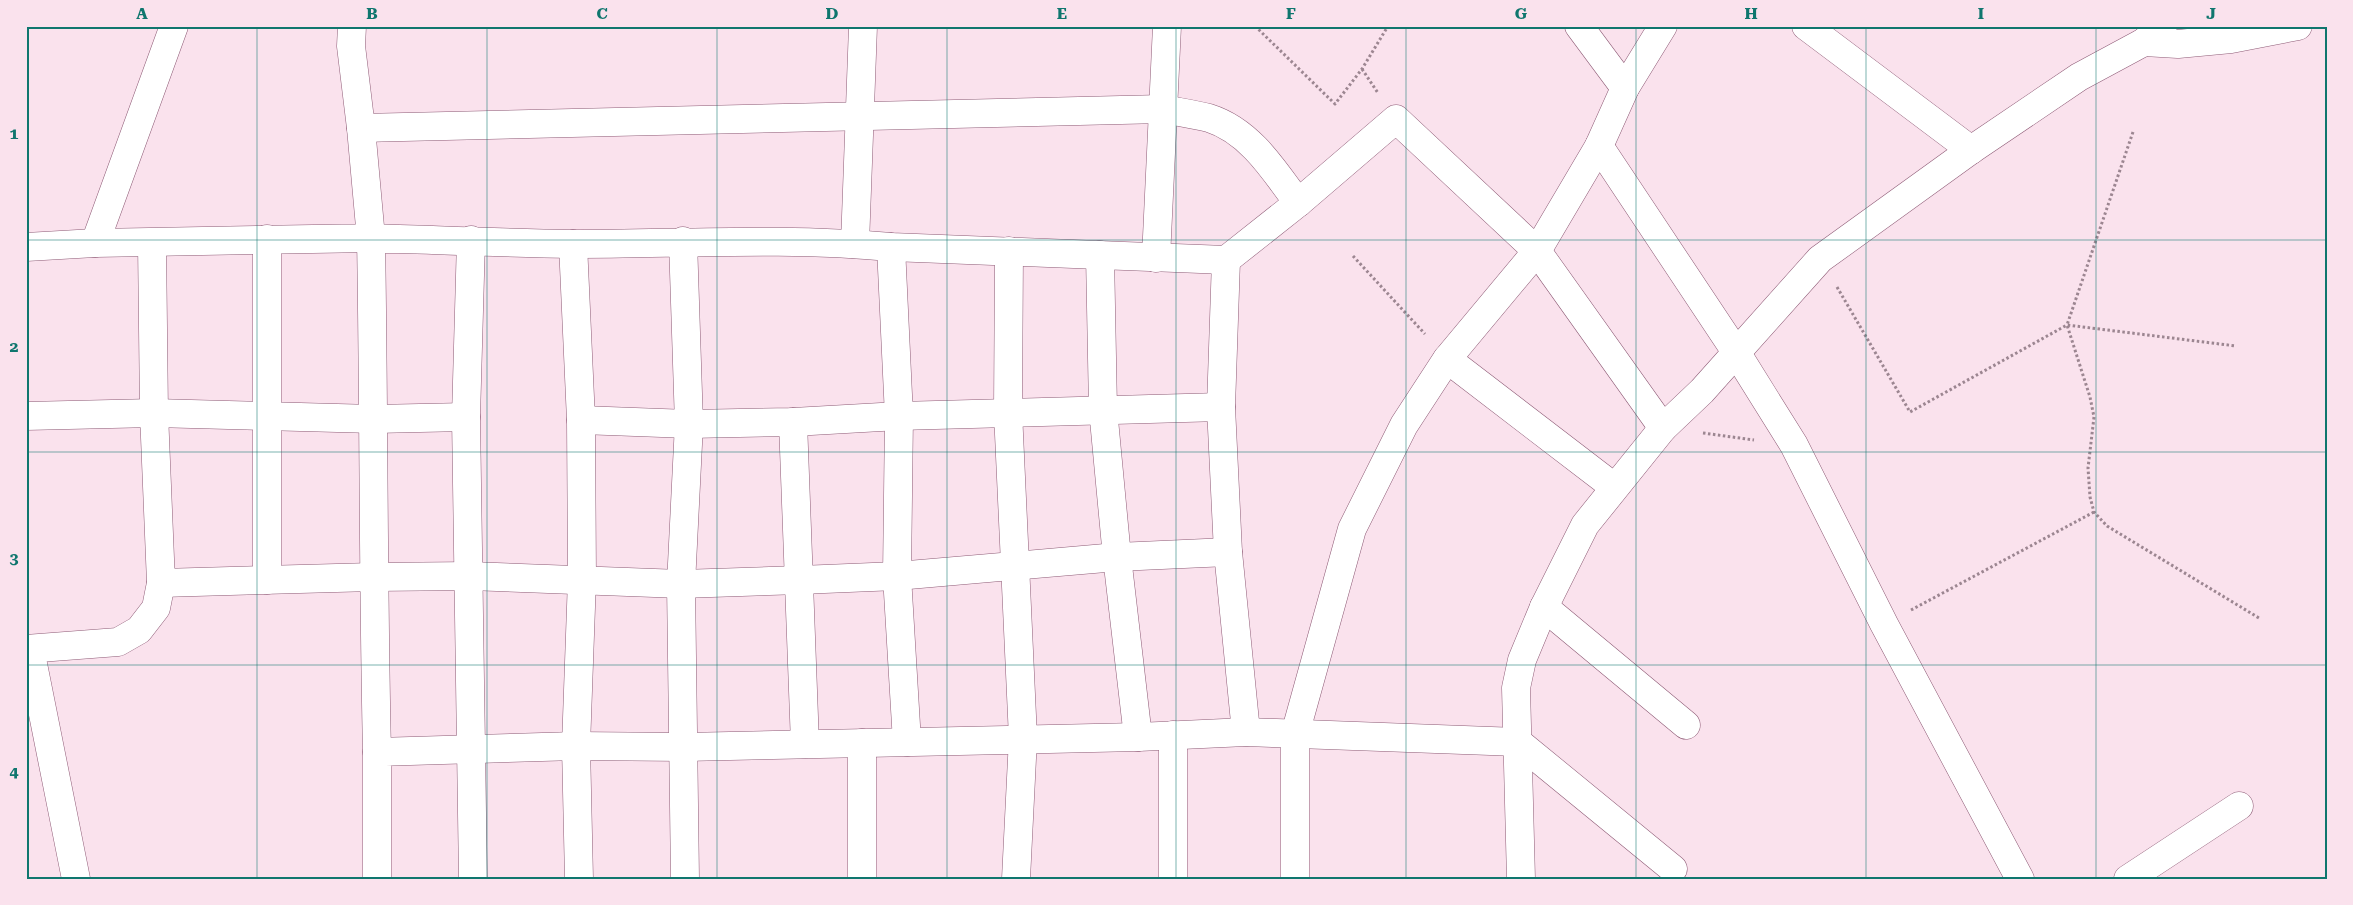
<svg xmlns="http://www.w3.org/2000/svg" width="2353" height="905" font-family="'Roboto Serif',serif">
  <rect width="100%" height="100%" fill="#fae2ed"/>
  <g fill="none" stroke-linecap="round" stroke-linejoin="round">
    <g stroke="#8e5b76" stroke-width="29">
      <g id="minor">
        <polyline points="1579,26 1625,88"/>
        <polyline points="1806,26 1971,150"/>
        <path d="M361,128L1163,109C1178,112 1194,114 1209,118C1250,131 1274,170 1298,203"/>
        <polyline points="1599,146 1736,352 1794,445 1884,624 2020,879"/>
        <polyline points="471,240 466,417 473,879"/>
        <polyline points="683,241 689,424 681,584 685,879"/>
        <polyline points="95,243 174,26"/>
        <polyline points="152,243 154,413 161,583 373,577 470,576 681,584 800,580 897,576 1117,557 1228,552"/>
        <polyline points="573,244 581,420 582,579 576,746 579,879"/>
        <polyline points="855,244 863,26"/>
        <polyline points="26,247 95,243 371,238 361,128 351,46 352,26"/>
        <polyline points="891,247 899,416 897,576 907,742"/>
        <polyline points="1009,251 1008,412 1023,738 1016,879"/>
        <polyline points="1100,255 1103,409 1117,557 1138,737"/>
        <polyline points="1156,258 1167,26"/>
        <polyline points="1226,260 1298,203 1396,119 1537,251 1663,428"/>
        <polyline points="1447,359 1614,487"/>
        <polyline points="26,416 154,413 374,419 466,417"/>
        <polyline points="581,420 689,424 793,422 899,416 1221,407"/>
        <polyline points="793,422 805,744"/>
        <polyline points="267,580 267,239"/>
        <polyline points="1544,607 1686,725"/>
        <polyline points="26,649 118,642 139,630 156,608 161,583"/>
        <polyline points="30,649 76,879"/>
        <path d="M377,752C373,581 374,410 371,238C438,240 505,243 572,244C679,244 785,237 891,247L1226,260L1221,407L1228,552L1246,732"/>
        <polyline points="377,879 377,752 576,746 684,747 1138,737 1246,732 1518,742 1673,869"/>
        <polyline points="862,879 862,743"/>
        <polyline points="1173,879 1173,735"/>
        <polyline points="1295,879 1295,734 1352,529 1404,425 1447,359 1537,251 1599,146 1625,88 1663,26"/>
        <polyline points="2128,879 2239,806"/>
      </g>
    </g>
    <g stroke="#8e5b76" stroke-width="29">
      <g id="tertiary">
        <polyline points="2144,42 2178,44 2231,39 2298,26"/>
        <polyline points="1521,879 1516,688 1522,660 1544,607 1585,525 1663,428 1702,391 1820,259 1971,150 2079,77 2144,42 2163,26"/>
      </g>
    </g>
    <g stroke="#9c8691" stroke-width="3" stroke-dasharray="2.5 2.5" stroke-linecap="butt">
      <polyline points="1255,26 1335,104 1362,69 1388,26"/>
      <polyline points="1362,69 1378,93"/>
      <polyline points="2133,132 2067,325 2090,397 2094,417 2088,468 2090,497 2094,512 2107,526 2259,618"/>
      <polyline points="1353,256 1425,334"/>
      <polyline points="1837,287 1910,412 2067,325 2236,346"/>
      <polyline points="1703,433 1754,440"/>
      <polyline points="1911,610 2094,512"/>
    </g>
    <use href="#minor" stroke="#fff" stroke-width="28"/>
    <use href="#tertiary" stroke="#fff" stroke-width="28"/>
  </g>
  <path fill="none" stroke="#0f766e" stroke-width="1" stroke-opacity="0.55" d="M257,26V879M487,26V879M717,26V879M947,26V879M1176,26V879M1406,26V879M1636,26V879M1866,26V879M2096,26V879M26,240H2327M26,452H2327M26,665H2327"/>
  <rect width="2353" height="905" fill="none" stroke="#fae2ed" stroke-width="55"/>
  <rect x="28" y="28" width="2298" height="850" fill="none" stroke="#0f766e" stroke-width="2"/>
  <g font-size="16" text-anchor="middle" font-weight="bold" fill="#0f766e">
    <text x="142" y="19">A</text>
    <text x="372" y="19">B</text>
    <text x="602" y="19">C</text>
    <text x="832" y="19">D</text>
    <text x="1062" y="19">E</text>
    <text x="1291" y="19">F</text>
    <text x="1521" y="19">G</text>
    <text x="1751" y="19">H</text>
    <text x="1981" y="19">I</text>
    <text x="2211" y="19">J</text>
    <text x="14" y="139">1</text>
    <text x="14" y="352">2</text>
    <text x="14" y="564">3</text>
    <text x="14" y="777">4</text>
  </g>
</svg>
